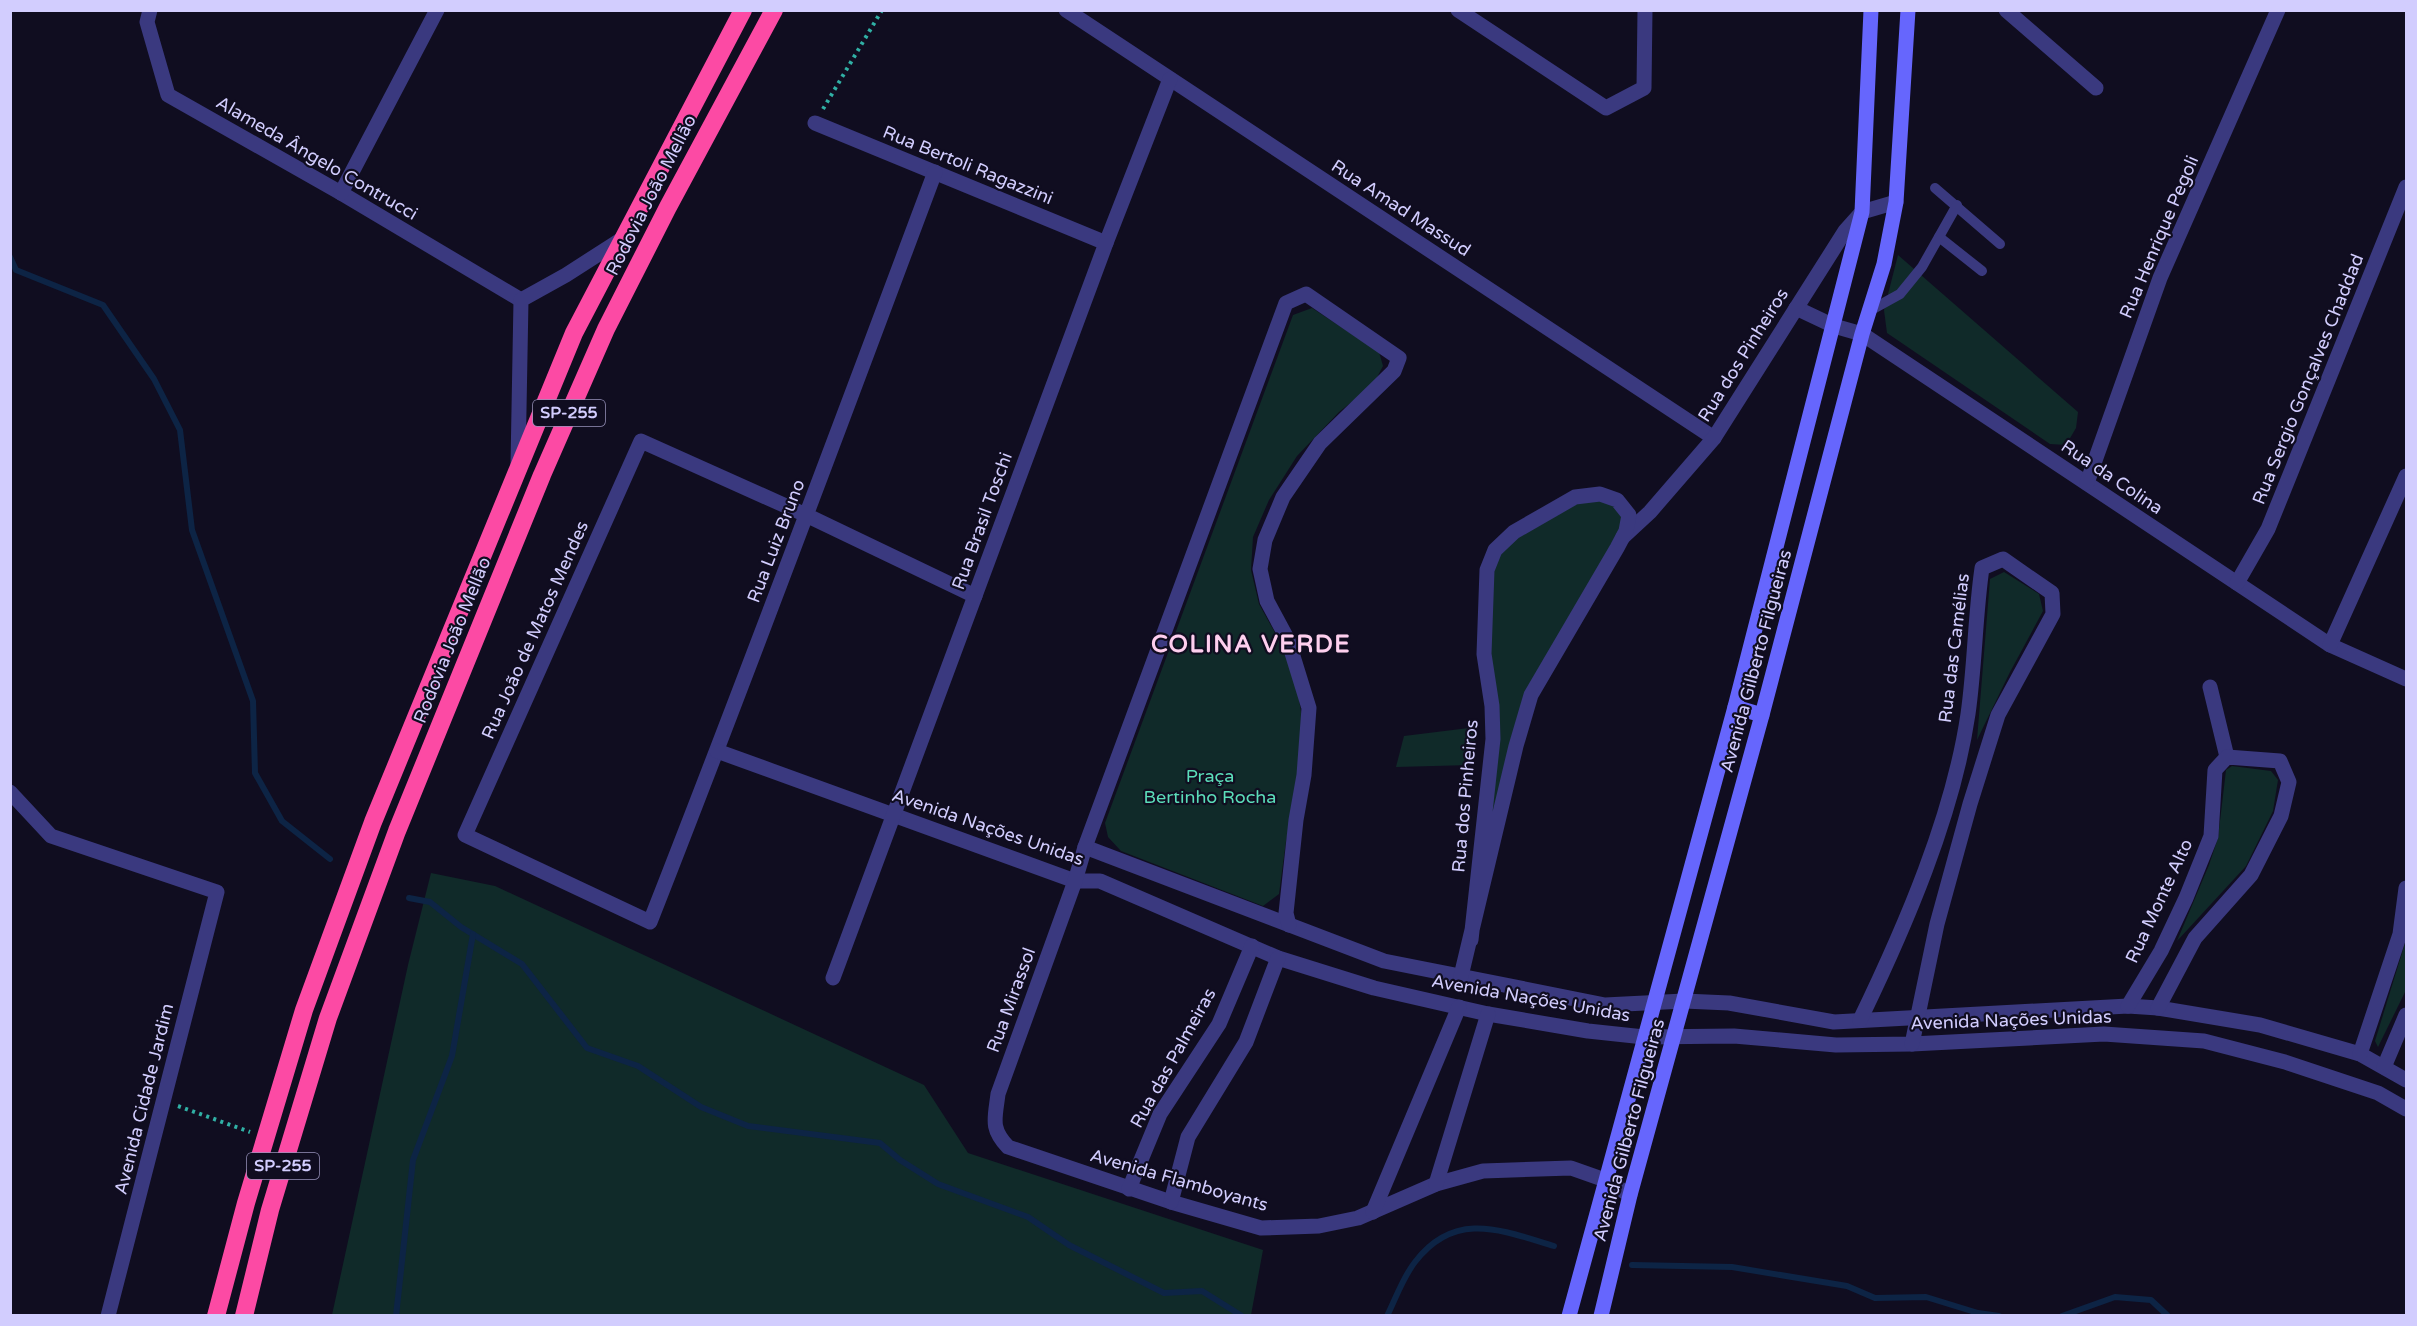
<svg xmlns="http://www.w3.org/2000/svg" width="2417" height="1326" font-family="'Varela Round',sans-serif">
  <rect width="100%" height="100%" fill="#100d20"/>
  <g fill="#102a29">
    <polygon points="1898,255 2078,412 2076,428 2066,445 2050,444 1887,333 1884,310"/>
    <polygon points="1312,308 1379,352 1383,366 1373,385 1339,412 1297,456 1269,500 1253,537 1251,570 1259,604 1294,667 1301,712 1300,779 1286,841 1279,894 1263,906 1121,851 1108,837 1105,823 1293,315"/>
    <polygon points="1599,499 1614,505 1623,516 1620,529 1526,693 1485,857 1492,571 1499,553 1518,537 1577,502"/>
    <polygon points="2004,572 2039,594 2043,611 2010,672 1977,740 1990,579"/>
    <polygon points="1477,727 1471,765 1396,767 1404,736"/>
    <polygon points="2232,766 2271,771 2278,780 2273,811 2246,866 2177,941 2209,865 2218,838 2226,770"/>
    <polygon points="431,873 495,886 924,1085 968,1153 1263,1250 1251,1315 332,1315 408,965"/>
    <polygon points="2406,940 2406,990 2378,1047 2375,1041"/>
  </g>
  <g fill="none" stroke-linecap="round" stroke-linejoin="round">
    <g stroke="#0d2445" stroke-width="6">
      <polyline points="10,257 16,270 103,305 154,379 180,430 192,530 253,701 255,773 282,821 330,859"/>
      <polyline points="409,898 430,902 461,927 522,964 587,1048 638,1066 701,1107 748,1126 880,1143 900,1160 938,1184 1028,1217 1069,1245 1164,1293 1202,1291 1242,1316"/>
      <polyline points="1632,1265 1732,1267 1847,1286 1875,1298 1926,1297 1978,1313 1999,1316"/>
      <polyline points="396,1316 413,1160 452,1056 473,934"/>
      <path d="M1387,1316C1396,1298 1403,1277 1415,1262C1455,1210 1501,1230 1554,1246"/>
      <polyline points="2062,1316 2115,1297 2151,1300 2168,1316"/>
    </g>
    <g stroke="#30b0a5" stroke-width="4" stroke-dasharray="3 4.5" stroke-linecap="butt">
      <polyline points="823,109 882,10"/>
      <polyline points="178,1106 250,1132"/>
    </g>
    <g stroke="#3a397f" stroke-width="10">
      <polyline points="1935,188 2000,244"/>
      <polyline points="1939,237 1982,271"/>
      <polyline points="1871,310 1900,294 1922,267 1957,205"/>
    </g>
    <g stroke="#3a397f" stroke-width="15">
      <polyline points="150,10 147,22 168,95 341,193 521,300"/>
      <polyline points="1066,10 1714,438"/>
      <polyline points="1458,10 1606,108 1644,88 1645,10"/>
      <polyline points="2006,10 2096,88"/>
      <polyline points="815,123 1106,243"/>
      <path d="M935,172C841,423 748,673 650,922L465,835L641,441L806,515L975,596"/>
      <polyline points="341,193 437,10"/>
      <polyline points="1796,308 1834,326 1862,334 2330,645 2406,679"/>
      <polyline points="518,464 521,300 566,275 622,239"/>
      <polyline points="2087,483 2160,278 2278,10"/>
      <polyline points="1623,537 1650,512 1714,438 1845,231 1862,212 1896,202"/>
      <polyline points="2237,583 2268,529 2406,187"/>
      <polyline points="2330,645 2406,476"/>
      <polyline points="2210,687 2227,757"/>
      <polyline points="717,751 1075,881 1100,881 1278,958 1374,988 1488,1014 1588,1031 1644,1037 1734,1036 1836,1045 1912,1044 2104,1034 2204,1041 2285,1062 2378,1093 2406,1109"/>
      <polyline points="10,792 51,836 217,892 108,1316"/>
      <polyline points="1085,847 1384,961 1605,1005 1684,1001 1729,1003 1834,1022 2128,1006 2158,1008 2260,1025 2360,1054 2406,1080"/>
      <path d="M1289,925L1286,913L1296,820L1304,775L1309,708L1288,640L1267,601L1260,569L1265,540L1283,497L1320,443L1394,371L1399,358L1306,294L1286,303L1085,847L1075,881L998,1094C995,1119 990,1128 1008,1147L1171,1202L1261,1228L1319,1226L1358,1218L1436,1184L1483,1171L1571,1168L1605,1180L1630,1195"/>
      <polyline points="1461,976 1516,746 1531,695 1617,548 1626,531 1629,515 1617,500 1600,494 1575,497 1514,532 1495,550 1487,570 1484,654 1492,706 1493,739 1471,940"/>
      <polyline points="833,978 1106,243 1170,79"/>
      <polyline points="2128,1006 2161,951 2186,898 2211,836 2215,770 2227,757 2280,761 2289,782 2281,816 2251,875 2195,938 2158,1008"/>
      <path d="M1860,1020C1905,927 1953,816 1968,714C1975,665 1975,616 1982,568L2003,559L2052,593L2053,614L1998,715L1970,804L1937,924L1912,1044"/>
      <polyline points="2360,1054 2400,934 2406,888"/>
      <polyline points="2384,1067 2406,1015"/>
      <polyline points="1436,1184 1488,1014"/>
      <polyline points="1129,1189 1160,1114 1219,1024 1252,946"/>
      <polyline points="1171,1202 1188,1137 1246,1042 1278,958"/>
      <polyline points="1373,1212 1459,1007"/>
    </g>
    <g stroke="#6666fd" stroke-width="15">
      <polyline points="1735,707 1762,715"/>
      <polyline points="1569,1316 1735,707 1862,212 1871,10"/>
      <polyline points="1601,1316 1630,1195 1762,715 1862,334 1884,264 1896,202 1908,10"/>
    </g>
    <g stroke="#fc4aa4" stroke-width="18">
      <polyline points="216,1316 246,1203 304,1010 373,822 574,333 743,10"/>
      <polyline points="244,1316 270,1210 328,1018 397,831 542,475 606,329 668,207 774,10"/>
    </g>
  </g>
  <g text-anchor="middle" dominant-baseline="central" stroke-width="4.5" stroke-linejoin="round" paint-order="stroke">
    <g fill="#100d20" stroke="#9893bb" stroke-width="1.5">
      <rect x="533" y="400" width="72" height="26" rx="4.5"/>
      <rect x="247" y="1153" width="72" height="26" rx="4.5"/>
    </g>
    <g font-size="16" font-weight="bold" fill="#d2cdfe">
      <text x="569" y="413">SP-255</text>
      <text x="283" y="1166">SP-255</text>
    </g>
    <g font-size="18" fill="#d2cdfe" stroke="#100d20">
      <text transform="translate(317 158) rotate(30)">Alameda Ângelo Contrucci</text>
      <text transform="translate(968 165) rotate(22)">Rua Bertoli Ragazzini</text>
      <text transform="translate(651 195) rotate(-63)">Rodovia João Mellão</text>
      <text transform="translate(1401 208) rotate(33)">Rua Amad Massud</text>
      <text transform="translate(2159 237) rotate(-67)">Rua Henrique Pegoli</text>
      <text transform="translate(1743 355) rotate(-58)">Rua dos Pinheiros</text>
      <text transform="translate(2308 379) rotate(-68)">Rua Sergio Gonçalves Chaddad</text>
      <text transform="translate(2112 477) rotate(34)">Rua da Colina</text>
      <text transform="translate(982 521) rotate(-70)">Rua Brasil Toschi</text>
      <text transform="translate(776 541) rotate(-69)">Rua Luiz Bruno</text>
      <text transform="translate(535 630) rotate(-66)">Rua João de Matos Mendes</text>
      <text transform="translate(452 640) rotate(-68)">Rodovia João Mellão</text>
      <text transform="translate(1954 648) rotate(-83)">Rua das Camélias</text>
      <text transform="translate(1756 661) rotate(-75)">Avenida Gilberto Filgueiras</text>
      <text transform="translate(1465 796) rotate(-85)">Rua dos Pinheiros</text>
      <text transform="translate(988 827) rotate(19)">Avenida Nações Unidas</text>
      <text transform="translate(2159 901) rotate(-65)">Rua Monte Alto</text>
      <text transform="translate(1531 998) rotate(10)">Avenida Nações Unidas</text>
      <text transform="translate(1011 1000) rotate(-70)">Rua Mirassol</text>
      <text transform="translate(2011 1020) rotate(-2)">Avenida Nações Unidas</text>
      <text transform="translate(1173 1058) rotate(-61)">Rua das Palmeiras</text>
      <text transform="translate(144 1099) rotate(-76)">Avenida Cidade Jardim</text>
      <text transform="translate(1629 1130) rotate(-75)">Avenida Gilberto Filgueiras</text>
      <text transform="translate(1179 1180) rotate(16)">Avenida Flamboyants</text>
    </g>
    <g font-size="18" fill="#5bddb9" stroke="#100d20">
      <text x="1210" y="776">Praça<tspan x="1210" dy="21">Bertinho Rocha</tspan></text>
    </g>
    <g font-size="24" font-weight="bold" letter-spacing="1.5" fill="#fecfee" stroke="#100d20">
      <text x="1251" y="644">COLINA VERDE</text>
    </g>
  </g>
  <rect width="2417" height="1326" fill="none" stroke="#d2cdfe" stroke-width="24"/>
</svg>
